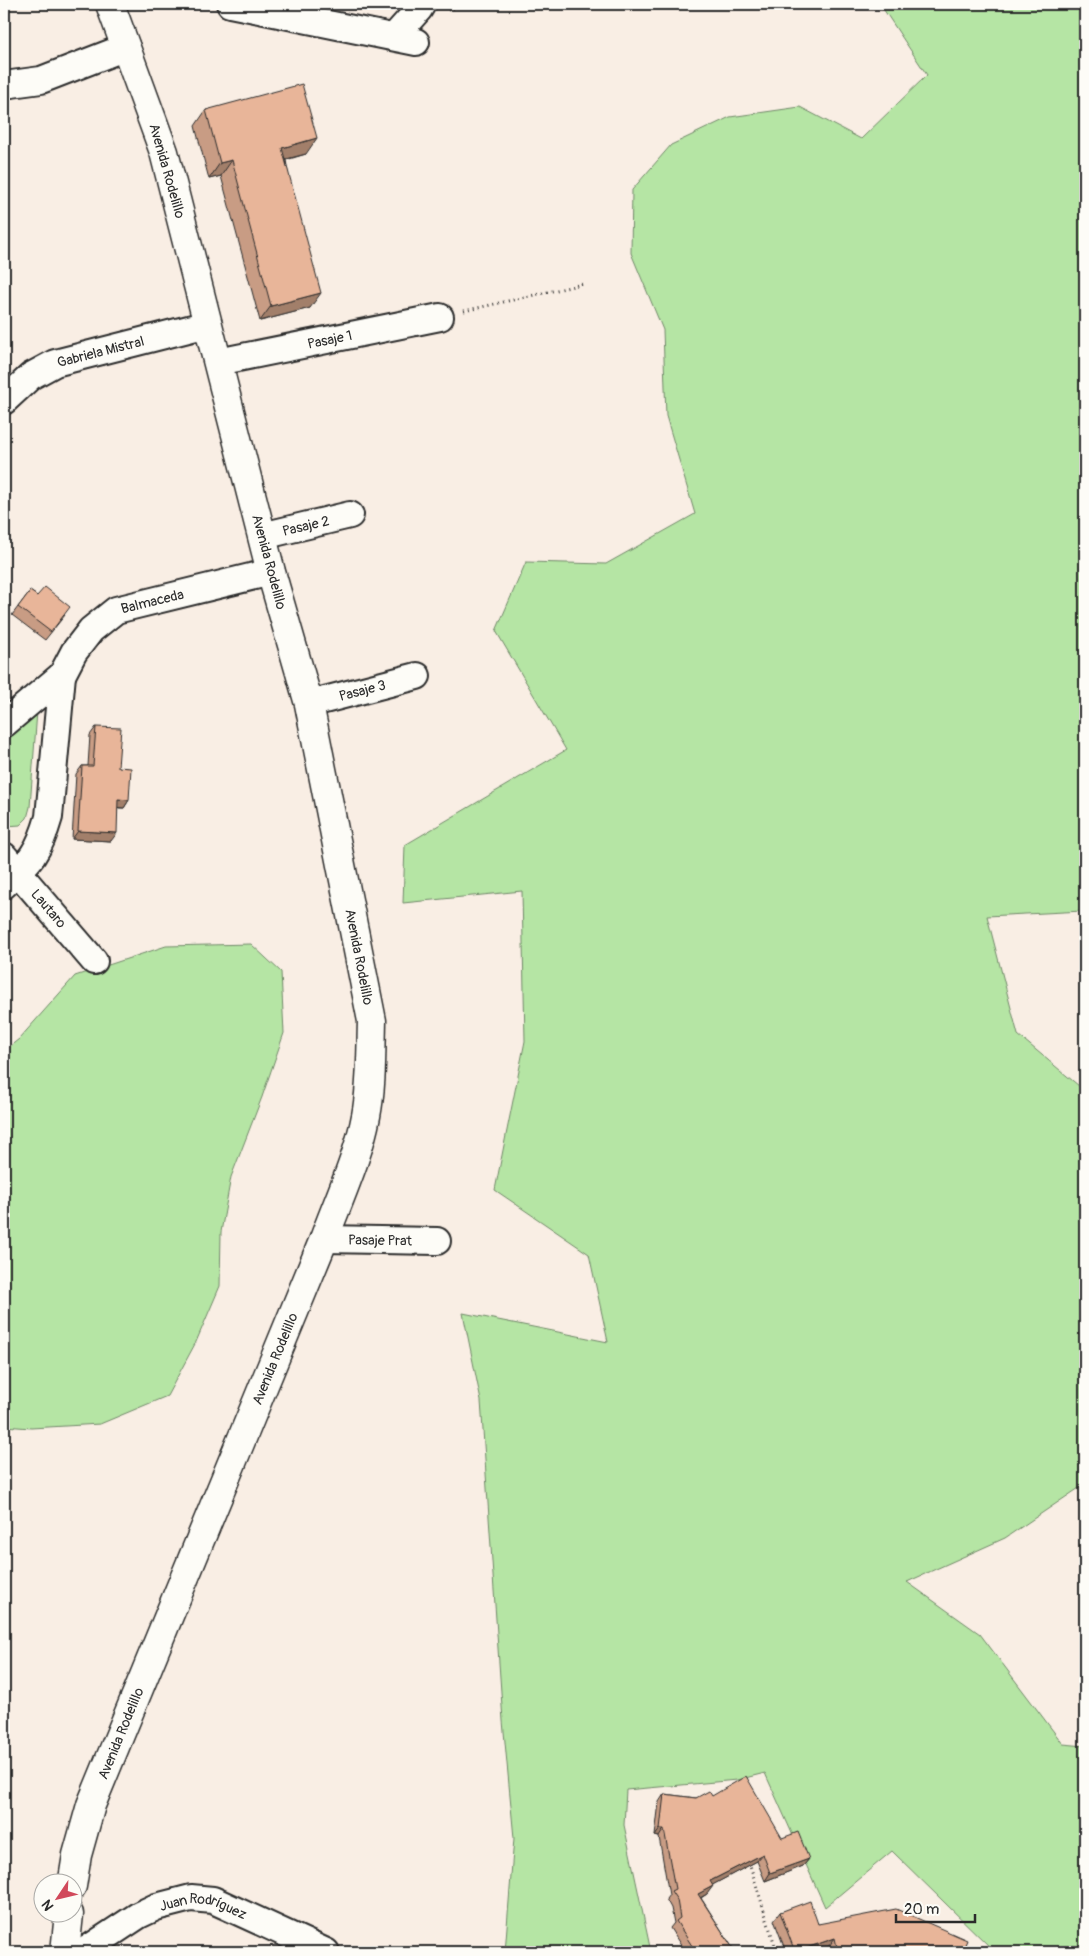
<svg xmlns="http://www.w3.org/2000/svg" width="1089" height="1956" font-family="Pangolin,sans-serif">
  <rect width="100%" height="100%" fill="#f9eee4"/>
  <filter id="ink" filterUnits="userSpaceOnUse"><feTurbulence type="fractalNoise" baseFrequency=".02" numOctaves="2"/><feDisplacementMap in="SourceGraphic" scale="10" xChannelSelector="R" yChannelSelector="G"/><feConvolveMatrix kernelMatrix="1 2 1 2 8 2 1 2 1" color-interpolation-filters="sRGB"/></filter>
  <g filter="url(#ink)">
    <g fill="#b5e5a4" stroke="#708868">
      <polygon points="880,4 1085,4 1085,917 1083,911 987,916 1018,1035 1085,1091 1085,1484 1005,1538 907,1582 980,1634 1063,1744 1085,1746 1085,1952 995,1952 892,1851 825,1907 765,1773 737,1780 626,1790 624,1825 651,1952 505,1952 514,1838 503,1721 481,1401 463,1313 608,1342 589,1254 495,1190 525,1041 522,891 403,903 405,845 566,750 496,631 526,562 606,564 695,514 666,416 663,330 631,253 632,190 671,145 730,117 800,107 861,139 927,75"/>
      <polygon points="37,711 30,807 27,818 20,825 7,826 4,824 4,740"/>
      <polygon points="251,944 281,972 284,1033 262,1097 231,1177 221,1232 220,1286 196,1342 167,1396 100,1424 31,1428 4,1426 4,1051 19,1039 75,976 166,946"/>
    </g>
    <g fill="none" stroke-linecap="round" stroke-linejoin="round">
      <g stroke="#2b2b2b" stroke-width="30">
        <g id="minor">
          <polyline points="230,4 416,42"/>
          <polyline points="394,37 419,9 422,4"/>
          <polyline points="4,85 41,80 126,47"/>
          <path id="s1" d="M218,362L440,317"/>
          <path id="s2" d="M4,401L31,376L55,363L208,324"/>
          <path id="s3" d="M262,536L350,515"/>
          <path id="s4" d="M309,704L417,676"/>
          <path id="s5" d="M4,724L62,675L74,652L91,630L116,610L271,572"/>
          <path id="s6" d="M4,856L94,961"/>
          <path d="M4,885C31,861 39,852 49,817L62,675"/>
          <path id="s7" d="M324,1239L437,1241"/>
          <path id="s8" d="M83,1952L139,1915L156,1907L191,1898L213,1900L326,1952"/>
        </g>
      </g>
      <g stroke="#2b2b2b" stroke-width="31">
        <g id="tertiary">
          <path id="s9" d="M72,1886L77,1855L91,1805L324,1239C338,1201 359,1155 366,1116C372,1085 371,1053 372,1021L309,704L271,572L164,152L110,4"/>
          <polyline points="65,1952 69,1914"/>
        </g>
      </g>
      <g stroke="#2b2b2b" stroke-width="3" stroke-dasharray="1 4" stroke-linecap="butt">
        <polyline points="448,10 466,4"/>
        <polyline points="464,311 583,284"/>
        <polyline points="749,1862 777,1952"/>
      </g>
      <use href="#minor" stroke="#fdfcf7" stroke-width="26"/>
      <use href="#tertiary" stroke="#fdfcf7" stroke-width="28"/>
    </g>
    <g fill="#c89c84" stroke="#2b2b2b">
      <polygon points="206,110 306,154 286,160 310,308 260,321 221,176 209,179 195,126"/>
      <polygon points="30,591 65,615 45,640 12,615"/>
      <polygon points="96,727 118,767 129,800 124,808 118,808 111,841 72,839 76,774 82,766 88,766 90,735"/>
      <polygon points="664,1794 696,1798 712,1796 782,1838 809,1859 803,1866 765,1881 757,1861 712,1885 707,1894 701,1898 734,1950 742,1952 685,1952 670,1928 674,1923 671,1908 666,1899 669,1895 659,1837 655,1836 659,1802"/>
      <polygon points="780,1912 818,1924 962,1952 830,1952 829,1946 812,1952 786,1952 774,1920"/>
    </g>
    <g fill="#a27f6b" stroke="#2b2b2b">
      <polygon points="317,138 306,154 271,163 282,148"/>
      <polygon points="232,160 221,176 209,179 220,163"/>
      <polygon points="321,293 310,308 260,321 271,306"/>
      <polygon points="118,799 129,800 124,808 113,807"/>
      <polygon points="78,831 117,833 111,841 72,839"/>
      <polygon points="660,1829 664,1829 659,1837 655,1836"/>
      <polygon points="763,1854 757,1861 705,1889 710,1881"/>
      <polygon points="809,1859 803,1866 765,1881 770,1873"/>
      <polygon points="713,1886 707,1894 693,1902 698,1894"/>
      <polygon points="835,1938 829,1946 812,1952 795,1952"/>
    </g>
    <g fill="#e8b599" stroke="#2b2b2b">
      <polygon points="302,84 317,138 282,148 321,293 271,306 232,160 220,163 206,110"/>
      <polygon points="45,587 70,607 51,632 18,607 30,591 37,596"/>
      <polygon points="96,727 121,728 118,767 131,768 129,800 118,799 117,833 78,831 82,766 93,766"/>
      <polygon points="746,1776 782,1838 798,1832 809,1859 770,1873 763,1854 710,1881 713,1886 698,1894 734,1950 740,1948 742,1952 696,1952 676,1921 680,1918 677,1900 671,1891 675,1889 664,1829 660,1829 664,1794 696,1798 709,1791 712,1796"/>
      <polygon points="810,1901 818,1924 896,1909 967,1940 962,1952 898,1952 895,1951 889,1952 838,1952 835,1938 795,1952 780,1912"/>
    </g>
  </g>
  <g text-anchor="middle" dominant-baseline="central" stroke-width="4" stroke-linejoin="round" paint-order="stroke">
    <g font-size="14" fill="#2b2b2b" stroke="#fdfcf7">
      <text transform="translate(167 171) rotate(74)">Avenida Rodelillo</text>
      <text stroke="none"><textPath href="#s1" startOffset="114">Pasaje 1</textPath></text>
      <text stroke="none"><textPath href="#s2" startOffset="111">Gabriela Mistral</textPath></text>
      <text stroke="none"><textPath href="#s3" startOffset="45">Pasaje 2</textPath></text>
      <text transform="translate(269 562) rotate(75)">Avenida Rodelillo</text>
      <text stroke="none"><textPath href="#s5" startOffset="199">Balmaceda</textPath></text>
      <text stroke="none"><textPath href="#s4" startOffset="55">Pasaje 3</textPath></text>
      <text stroke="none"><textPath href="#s6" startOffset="69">Lautaro</textPath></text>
      <text transform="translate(359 957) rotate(79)">Avenida Rodelillo</text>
      <text stroke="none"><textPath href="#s7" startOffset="56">Pasaje Prat</textPath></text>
      <text stroke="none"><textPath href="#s9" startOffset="566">Avenida Rodelillo</textPath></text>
      <text stroke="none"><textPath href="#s9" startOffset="161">Avenida Rodelillo</textPath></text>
      <text stroke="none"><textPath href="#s8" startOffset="135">Juan Rodríguez</textPath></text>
    </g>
  </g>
  <rect width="1089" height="1956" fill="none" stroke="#fdfcf7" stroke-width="20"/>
  <rect x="10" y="10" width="1069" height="1936" fill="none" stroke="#2b2b2b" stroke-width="2" filter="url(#ink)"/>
  <g transform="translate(58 1898) rotate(235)"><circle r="24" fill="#fdfcf7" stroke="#a9a8a5"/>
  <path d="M0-4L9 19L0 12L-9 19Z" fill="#d1495b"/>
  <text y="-8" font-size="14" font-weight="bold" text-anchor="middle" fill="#2b2b2b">N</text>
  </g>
  <path d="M896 1914v8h79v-8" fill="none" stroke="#2b2b2b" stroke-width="2.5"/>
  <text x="904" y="1914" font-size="15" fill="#2b2b2b" stroke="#fdfcf7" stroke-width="4" paint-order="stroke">20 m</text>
</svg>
